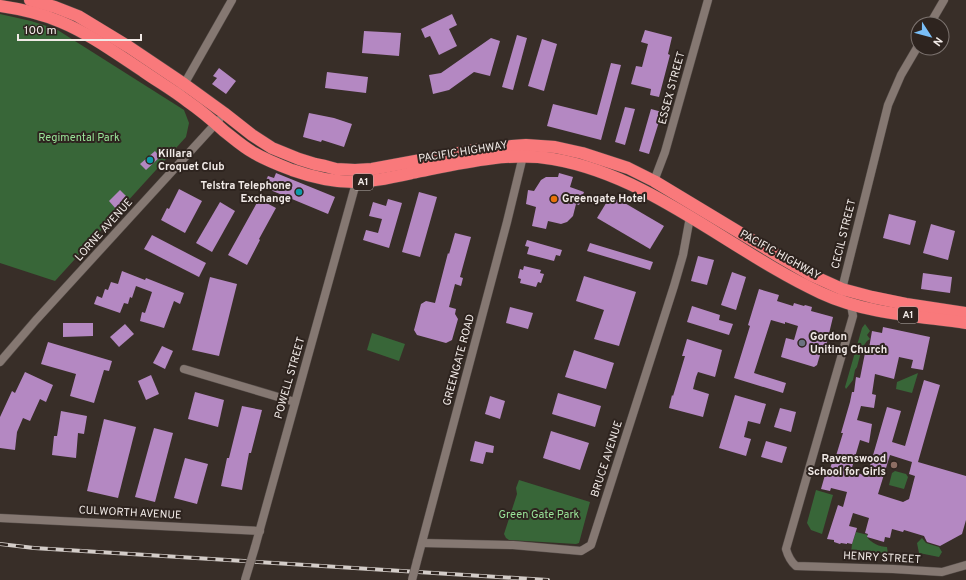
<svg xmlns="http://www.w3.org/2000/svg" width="966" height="580" font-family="Overpass,sans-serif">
  <rect width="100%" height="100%" fill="#382e28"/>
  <g fill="#386638">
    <polygon points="0,14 31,21 56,29 184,110 189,123 186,137 55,281 0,263"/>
    <polygon points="865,324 870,331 867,335 870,339 867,341 862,348 857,367 855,370 853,380 846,389 845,387 862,328"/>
    <polygon points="372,333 405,344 399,361 367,350"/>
    <polygon points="918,373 912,393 896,389 897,382"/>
    <polygon points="895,471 906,474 908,477 904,489 889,485 892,473"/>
    <polygon points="519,480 590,502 579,543 576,544 509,540 506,538 504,534 517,494 516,488"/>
    <polygon points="816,490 833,495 822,534 811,530 807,523"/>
    <path d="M856,532L868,535L867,537C871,543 880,547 887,547L888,555L851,553L852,544Z"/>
    <polygon points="922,538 926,543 939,547 942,552 939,557 919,553 917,543"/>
  </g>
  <g fill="#b488c2" fill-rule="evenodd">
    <polygon points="452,14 457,25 449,29 457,46 439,55 430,36 425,38 421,29"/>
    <polygon points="645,30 672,37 668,54 670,55 659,97 650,95 651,89 631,84 636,66 642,67 648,44 641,42"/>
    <polygon points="364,31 401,33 399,56 362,53"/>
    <polygon points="517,35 527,38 513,90 502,87"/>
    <polygon points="491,38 500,41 490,76 474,72 449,90 433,94 429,75 441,73"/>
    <polygon points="542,39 557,44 544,91 528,86"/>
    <polygon points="611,63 621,65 601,140 547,126 553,104 597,115"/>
    <polygon points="219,68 236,81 226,94 212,84 217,78 213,76"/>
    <polygon points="327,72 368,77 366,93 325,88"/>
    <polygon points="625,107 635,109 625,145 615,142"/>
    <polygon points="651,109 662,112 649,154 639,151"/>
    <polygon points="309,113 334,118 352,124 344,147 322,140 321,142 303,137"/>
    <polygon points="155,151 160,157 146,170 140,164"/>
    <polygon points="276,173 335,197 328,214 263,187 268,176 274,178"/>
    <polygon points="559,173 573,177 570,187 584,192 579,205 576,204 573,216 567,222 561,224 548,221 546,229 532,226 536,207 526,204 528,190 534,191 541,180 546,177 558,177"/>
    <polygon points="179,189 202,201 185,233 161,220 167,208 169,209"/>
    <polygon points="120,190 128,198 116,209 109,201"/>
    <polygon points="419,192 437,197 420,257 402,252"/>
    <polygon points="611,195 664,226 650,249 597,218"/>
    <polygon points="259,199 276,208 259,239 260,240 247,265 228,255"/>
    <polygon points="388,199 402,203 389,248 363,240 366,230 378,233 382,219 369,216 373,202 386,206"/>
    <polygon points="220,202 235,211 212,252 196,243"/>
    <polygon points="889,214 916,221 910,245 883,238"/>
    <polygon points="931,224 955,231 948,260 923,253"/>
    <polygon points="455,233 471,237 460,277 463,278 461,286 455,284 449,307 456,309 455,314 458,319 452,340 446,343 417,335 414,330 421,304 426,301 435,303 448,253 449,254"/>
    <polygon points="152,235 206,263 199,277 144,249"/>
    <polygon points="527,240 562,250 560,256 556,255 554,261 527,254 529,247 525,246"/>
    <polygon points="590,243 653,262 650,270 587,251"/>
    <polygon points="698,256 714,260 707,285 691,281"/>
    <polygon points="524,266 541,270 540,273 544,274 541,283 538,282 536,287 520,283 521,279 518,278 520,269 523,270"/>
    <polygon points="122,271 145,280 146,278 184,293 180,304 174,301 164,328 140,321 142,312 145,313 152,292 136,286 132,298 130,297 128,304 124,303 120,313 94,304 97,296 102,298 105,289 108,290 111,282 118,284"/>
    <polygon points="732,272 746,277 736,310 721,305"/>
    <polygon points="923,273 952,277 950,293 921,289"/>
    <polygon points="584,276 636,292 619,346 594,339 604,310 576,301"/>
    <polygon points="210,277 237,284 219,356 192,350"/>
    <polygon points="759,289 779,295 777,301 793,306 794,303 804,306 805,305 812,307 811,311 833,317 826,346 822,348 817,365 814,367 781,357 786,338 794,340 798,326 785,322 785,324 771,320 754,373 786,383 783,393 734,378 750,326 748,325"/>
    <polygon points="692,306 720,315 719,320 733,324 729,335 687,322"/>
    <polygon points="510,307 533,313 528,329 506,323"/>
    <polygon points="63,323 93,323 93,336 63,337"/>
    <polygon points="125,324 134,334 119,347 110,337"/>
    <path d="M883,327L930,337L923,370L911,368L913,360L899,357L894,379L875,374L872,394L876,395L874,408L861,406L857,420L872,424L869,443L860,440L851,471L867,476L887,407L901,411L892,442L905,446L924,380L940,385L918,462L966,476V520L962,534L940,546L927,542L924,536L904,530L903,532L892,529L890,538L885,537L884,542L867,537L868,534L865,533L869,518L853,513L849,526L857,528L852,544L847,543V544L841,543L840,544L834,542V540L827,539L838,505L843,507L847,492L831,488L830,491L821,489L825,475L828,476L833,459H835L843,433H841L850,402L852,392H854L856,377L860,378L865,353L868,354L872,331L882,333ZM890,455L912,462L909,474L915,476L909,499L903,502L878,494Z"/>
    <polygon points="687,339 722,350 715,377 698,372 696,377 693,389 709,394 703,417 669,408 672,395 673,396 685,356 682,356"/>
    <polygon points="48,342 112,361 109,371 104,370 94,403 70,396 76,374 41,364"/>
    <polygon points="162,346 173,351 165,369 153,363"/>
    <polygon points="574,350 614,363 606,389 565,377"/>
    <polygon points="25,372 53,385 46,402 40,399 30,421 23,418 17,432 15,450 0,448 0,417 12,391 15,393"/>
    <polygon points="151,375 159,394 146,400 138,381"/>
    <polygon points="195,392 224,400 218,427 188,419"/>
    <polygon points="558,393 601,406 595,427 552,414"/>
    <polygon points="735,395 766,404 760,424 748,421 744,437 751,439 746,456 719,448"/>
    <polygon points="490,396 505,401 500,419 485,414"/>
    <polygon points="242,406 262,410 251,453 249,453 242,490 221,486 227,458 229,458"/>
    <polygon points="780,408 796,412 791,432 774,427"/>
    <polygon points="61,411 87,416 84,434 78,433 76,458 52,455 54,436 57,436"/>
    <polygon points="104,419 136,427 118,498 87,491"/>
    <polygon points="154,428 173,433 155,502 135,497"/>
    <polygon points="551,431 589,443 580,470 543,458"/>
    <polygon points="475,441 494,446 493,453 486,452 483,464 470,461"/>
    <polygon points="766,441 787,447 782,463 761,457"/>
    <polygon points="185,458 208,464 197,504 174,498"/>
  </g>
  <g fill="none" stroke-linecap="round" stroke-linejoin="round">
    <g stroke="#564d49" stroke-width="9">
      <g id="street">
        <polyline points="930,24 944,0"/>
        <polyline points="182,88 232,0"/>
        <polyline points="654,181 665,152 708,0"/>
        <polyline points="843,292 842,289 888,105 901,75 918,46"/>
        <path d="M849,302L851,305L853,316L786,549C788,556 790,561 796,566L893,569L942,572L966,565"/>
        <polyline points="0,362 36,320 208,132 219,120"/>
        <polyline points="184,369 295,402"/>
        <polyline points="0,518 260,531"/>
        <polyline points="423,543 513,545 581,551 591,545 674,286 683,255 690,217"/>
        <polyline points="255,547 356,183"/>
        <polyline points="417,561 507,222 524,152"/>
      </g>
    </g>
    <g stroke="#564d49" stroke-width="13">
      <g id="highway">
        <polyline points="30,0 55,7 78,16 129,47 184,84 224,113 252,135 272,148 299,159 315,164 325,166 336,169 355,170 372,169 475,150 512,146 526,145 555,147 582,153 628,168 654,181 780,257 811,275 842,289 872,297 906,304 966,313"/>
        <path d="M0,6C21,9 42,14 61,22C90,34 117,54 143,71C157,81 173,90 187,101C200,110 212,120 224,131C233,138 243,147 254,153C266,160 279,165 292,170C312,177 333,182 354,182C372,182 394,177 412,173C457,164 507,151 553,159C652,176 732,252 821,293C866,314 918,316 966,323"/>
      </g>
    </g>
    <use href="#street" stroke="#857872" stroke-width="8"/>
    <use href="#highway" stroke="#f9797b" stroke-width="12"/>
    <g stroke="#d4cdc9" stroke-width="4">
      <polyline id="rail" points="0,544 34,548 548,580"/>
    </g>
    <use href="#rail" stroke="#2e241f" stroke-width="2.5" stroke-dasharray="8" stroke-linecap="butt"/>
    <g stroke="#564d49" stroke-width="9" stroke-linecap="butt">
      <g id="street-bridge">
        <polyline points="245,580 255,547"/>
        <polyline points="412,580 417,561"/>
      </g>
    </g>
    <use href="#street-bridge" stroke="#857872" stroke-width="8"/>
  </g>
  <g fill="#0f9aa8" stroke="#2e241f" stroke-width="1.5">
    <circle cx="150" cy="160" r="4"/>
    <circle cx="299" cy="192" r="4"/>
  </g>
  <circle fill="#e8710a" stroke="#2e241f" stroke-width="1.5" cx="554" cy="199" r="4"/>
  <circle fill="#6b7280" stroke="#2e241f" stroke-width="1.5" cx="802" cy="343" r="4"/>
  <circle fill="#8d6e63" stroke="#2e241f" stroke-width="1.5" cx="894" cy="465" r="4"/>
  <g text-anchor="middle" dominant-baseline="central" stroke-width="4" stroke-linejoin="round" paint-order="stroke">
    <g fill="#2e241f" stroke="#b6afab" stroke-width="1">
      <rect x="353" y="174" width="20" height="16" rx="3"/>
      <rect x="898" y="307" width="20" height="16" rx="3"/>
    </g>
    <g font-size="10" font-weight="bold" fill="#f1eae7">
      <text x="363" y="182">A1</text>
      <text x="908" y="315">A1</text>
    </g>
    <g font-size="11" fill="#f1eae7" stroke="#2e241f">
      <text transform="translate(672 88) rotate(-75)">ESSEX STREET</text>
      <text transform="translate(463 152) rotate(-9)">PACIFIC HIGHWAY</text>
      <text transform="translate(104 230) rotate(-48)">LORNE AVENUE</text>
      <text transform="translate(844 234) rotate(-76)">CECIL STREET</text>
      <text transform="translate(780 255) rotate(29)">PACIFIC HIGHWAY</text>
      <text transform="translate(459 360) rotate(-75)">GREENGATE ROAD</text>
      <text transform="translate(290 378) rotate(-74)">POWELL STREET</text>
      <text transform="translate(607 459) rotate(-72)">BRUCE AVENUE</text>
      <text transform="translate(130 513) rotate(3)">CULWORTH AVENUE</text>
      <text transform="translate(882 558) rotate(3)">HENRY STREET</text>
    </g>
    <g font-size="11" fill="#99e398" stroke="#2e241f">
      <text x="79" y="138">Regimental Park</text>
      <text x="539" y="515">Green Gate Park</text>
    </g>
    <g font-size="11" font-weight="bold" fill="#f1eae7" stroke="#2e241f" text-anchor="start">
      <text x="158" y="154">Killara<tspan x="158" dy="13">Croquet Club</tspan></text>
      <text x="291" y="186" text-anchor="end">Telstra Telephone<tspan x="291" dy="13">Exchange</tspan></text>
      <text x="562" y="199">Greengate Hotel</text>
      <text x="810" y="337">Gordon<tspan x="810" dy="13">Uniting Church</tspan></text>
      <text x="886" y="459" text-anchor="end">Ravenswood<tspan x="886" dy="13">School for Girls</tspan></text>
    </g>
  </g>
  <g transform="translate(930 36) rotate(126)"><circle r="19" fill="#2e241f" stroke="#7c736f"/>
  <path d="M0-3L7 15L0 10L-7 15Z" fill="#7abff8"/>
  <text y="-6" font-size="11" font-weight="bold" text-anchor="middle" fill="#f1eae7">N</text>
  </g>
  <path d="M18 34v6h123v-6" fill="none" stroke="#f1eae7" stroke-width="2"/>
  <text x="24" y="34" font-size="12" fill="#f1eae7" stroke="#2e241f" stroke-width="3" paint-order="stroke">100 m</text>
</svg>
